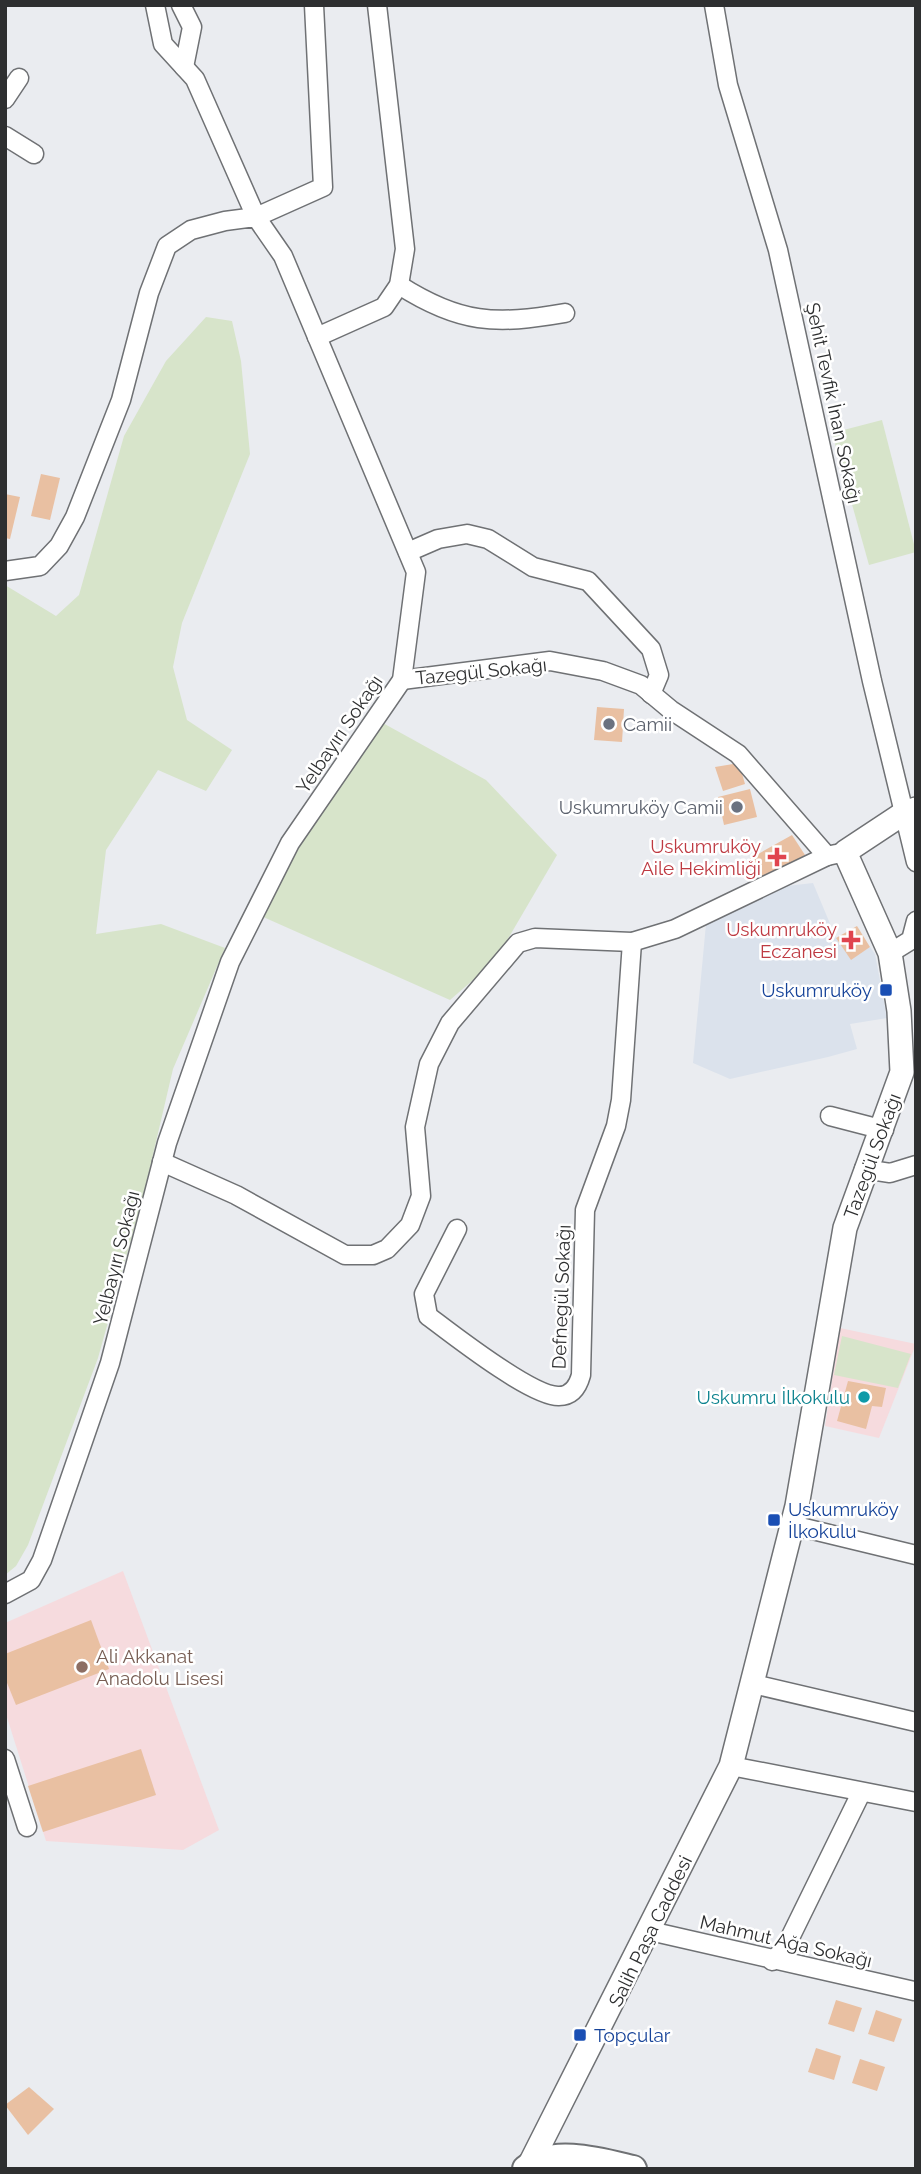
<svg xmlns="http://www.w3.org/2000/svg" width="921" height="2174" font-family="Raleway,sans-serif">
  <rect width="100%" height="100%" fill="#eaecf0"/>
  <polygon fill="#dbe2ec" points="813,883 836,938 851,959 870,947 875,954 887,1018 850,1024 857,1049 828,1057 730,1079 693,1063 706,924 778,887"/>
  <g fill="#f6dbde">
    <polygon points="840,1328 916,1344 879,1438 825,1426"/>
    <polygon points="123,1571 219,1830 183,1850 46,1841 5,1711 5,1623"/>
  </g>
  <g fill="#d7e4ca">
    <polygon points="206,317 232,321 241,361 250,454 182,623 173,667 187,720 232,750 206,791 158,770 106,850 96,934 161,924 225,948 173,1069 144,1193 98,1358 28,1545 16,1566 5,1575 5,585 56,616 79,595 124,436 166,361"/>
    <polygon points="882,420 916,552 869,565 832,433"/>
    <polygon points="381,722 486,780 557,855 495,961 450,1000 261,916 314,821"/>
    <polygon points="842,1336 911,1354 898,1388 834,1375"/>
  </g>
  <g fill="#e9c0a2">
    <polygon points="41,474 60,478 50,520 31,516"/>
    <polygon points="5,494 20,497 10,539 5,538"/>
    <polygon points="597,707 624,709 622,742 594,740"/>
    <polygon points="739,763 745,784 723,791 715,767"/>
    <polygon points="750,789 757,817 724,825 718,797"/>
    <polygon points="792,835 805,855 760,880 749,859"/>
    <polygon points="857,926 870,947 851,960 836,938"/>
    <polygon points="848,1381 886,1388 882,1407 872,1406 866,1429 837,1421"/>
    <polygon points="91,1620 109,1669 16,1705 5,1678 5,1654"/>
    <polygon points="141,1749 156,1795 43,1832 28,1786"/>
    <polygon points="836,2000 862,2008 854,2032 828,2024"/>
    <polygon points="876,2010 902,2019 894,2042 868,2034"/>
    <polygon points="816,2048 841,2056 834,2080 808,2072"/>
    <polygon points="860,2059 885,2067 877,2091 852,2083"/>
    <polygon points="29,2087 54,2109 28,2135 5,2105"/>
  </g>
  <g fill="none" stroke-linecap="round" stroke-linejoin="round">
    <g stroke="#6f7174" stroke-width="21">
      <g id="minor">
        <polyline points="155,5 163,44 195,79 256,217 323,187 314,5"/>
        <polyline points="181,5 192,27 184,67"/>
        <polyline points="714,5 728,85 778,250 872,681 916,862"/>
        <polyline points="5,99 19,78"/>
        <polyline points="5,136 34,154"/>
        <path d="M399,285C460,324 495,325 565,313"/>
        <polyline points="317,337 384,307 399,285 405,249 377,5"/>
        <polyline points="408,552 438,539 467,534 488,539 533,567 588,581 651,649 659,675 651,694"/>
        <polyline points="5,571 40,566 59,546 75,517 121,400 149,293 167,246 191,230 225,221 256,217 283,256 416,572 402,680 290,843 230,962 167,1143 110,1363 42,1560 31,1580 5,1594"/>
        <polyline points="402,680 550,661 603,671 641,685 671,710 738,754 827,856 836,854"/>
        <polyline points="890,953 911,940 916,921"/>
        <polyline points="830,1116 884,1130"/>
        <polyline points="162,1162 236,1195 345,1255 373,1255 387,1249 410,1225 421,1196 415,1127 429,1064 450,1023 518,943 535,938 632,942 675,929 827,856"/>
        <polyline points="864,1169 890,1173 916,1165"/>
        <path d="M457,1229L424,1294L428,1316C452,1334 532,1397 559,1396C572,1396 578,1386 581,1375L585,1210L616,1126L621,1100L632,942"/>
        <polyline points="792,1525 916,1555"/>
        <polyline points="753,1684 916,1722"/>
        <polyline points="5,1759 27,1827"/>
        <polyline points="731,1766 916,1802"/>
        <polyline points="650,1931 914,1991"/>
        <polyline points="772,1961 784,1950 861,1793"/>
      </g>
    </g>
    <g stroke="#6f7174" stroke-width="26">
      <polyline id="tertiary" points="529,2166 731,1766 797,1506 845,1228 902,1072 899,1011 890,953 845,852 904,813 916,809"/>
    </g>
    <g stroke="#6f7174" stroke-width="30">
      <path id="secondary" d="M526,2169C552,2147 603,2162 633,2169"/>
    </g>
    <use href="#minor" stroke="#fff" stroke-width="18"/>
    <use href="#tertiary" stroke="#fff" stroke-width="23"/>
    <use href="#secondary" stroke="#fff" stroke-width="26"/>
  </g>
  <g fill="#6b7280" stroke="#fff" stroke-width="2.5">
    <circle cx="609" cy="724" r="7"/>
    <circle cx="737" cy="807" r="7"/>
  </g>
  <g fill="#e0444e" stroke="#fff" stroke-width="2.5">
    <path d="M773.5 846.5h7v7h7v7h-7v7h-7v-7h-7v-7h7z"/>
    <path d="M847.5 929.5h7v7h7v7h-7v7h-7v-7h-7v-7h7z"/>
  </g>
  <g fill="#1a4fb4" stroke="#fff" stroke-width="2.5">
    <rect x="879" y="983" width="14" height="14" rx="3.5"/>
    <rect x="767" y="1513" width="14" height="14" rx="3.5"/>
    <rect x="573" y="2028" width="14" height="14" rx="3.5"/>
  </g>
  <circle fill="#0f9aa8" stroke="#fff" stroke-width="2.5" cx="864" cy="1397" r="7"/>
  <circle fill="#8d6e63" stroke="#fff" stroke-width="2.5" cx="82" cy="1667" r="7"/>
  <g text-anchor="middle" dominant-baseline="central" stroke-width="5" stroke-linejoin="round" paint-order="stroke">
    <g font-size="19" fill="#2e2f30" stroke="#fff">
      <text transform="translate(834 403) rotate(78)">Şehit Tevfik İnan Sokağı</text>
      <text transform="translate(481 671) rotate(-6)">Tazegül Sokağı</text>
      <text transform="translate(339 734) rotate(-56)">Yelbayırı Sokağı</text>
      <text transform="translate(872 1156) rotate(-70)">Tazegül Sokağı</text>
      <text transform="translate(116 1258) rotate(-76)">Yelbayırı Sokağı</text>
      <text transform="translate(561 1297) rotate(-88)">Defnegül Sokağı</text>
      <text transform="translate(650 1931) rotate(-64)">Salih Paşa Caddesi</text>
      <text transform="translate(786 1941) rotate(13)">Mahmut Ağa Sokağı</text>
    </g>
    <g font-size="19" fill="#5b616d" stroke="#fff" text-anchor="start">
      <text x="623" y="724">Camii</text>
      <text x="723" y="807" text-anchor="end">Uskumruköy Camii</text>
    </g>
    <g font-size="19" fill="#be3a42" stroke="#fff" text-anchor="end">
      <text x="761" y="846">Uskumruköy<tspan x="761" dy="22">Aile Hekimliği</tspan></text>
      <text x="837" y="929">Uskumruköy<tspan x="837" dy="22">Eczanesi</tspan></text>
    </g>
    <g font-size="19" fill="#164399" stroke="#fff" text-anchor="start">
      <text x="872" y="990" text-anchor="end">Uskumruköy</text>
      <text x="788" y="1509">Uskumruköy<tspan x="788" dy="22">İlkokulu</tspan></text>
      <text x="594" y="2035">Topçular</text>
    </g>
    <g font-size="19" fill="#0d838f" stroke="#fff" text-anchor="end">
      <text x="850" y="1397">Uskumru İlkokulu</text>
    </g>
    <g font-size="19" fill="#785e54" stroke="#fff" text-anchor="start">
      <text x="96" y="1656">Ali Akkanat<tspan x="96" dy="22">Anadolu Lisesi</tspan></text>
    </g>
  </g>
  <rect width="921" height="2174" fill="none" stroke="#2e2f30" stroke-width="14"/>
</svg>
